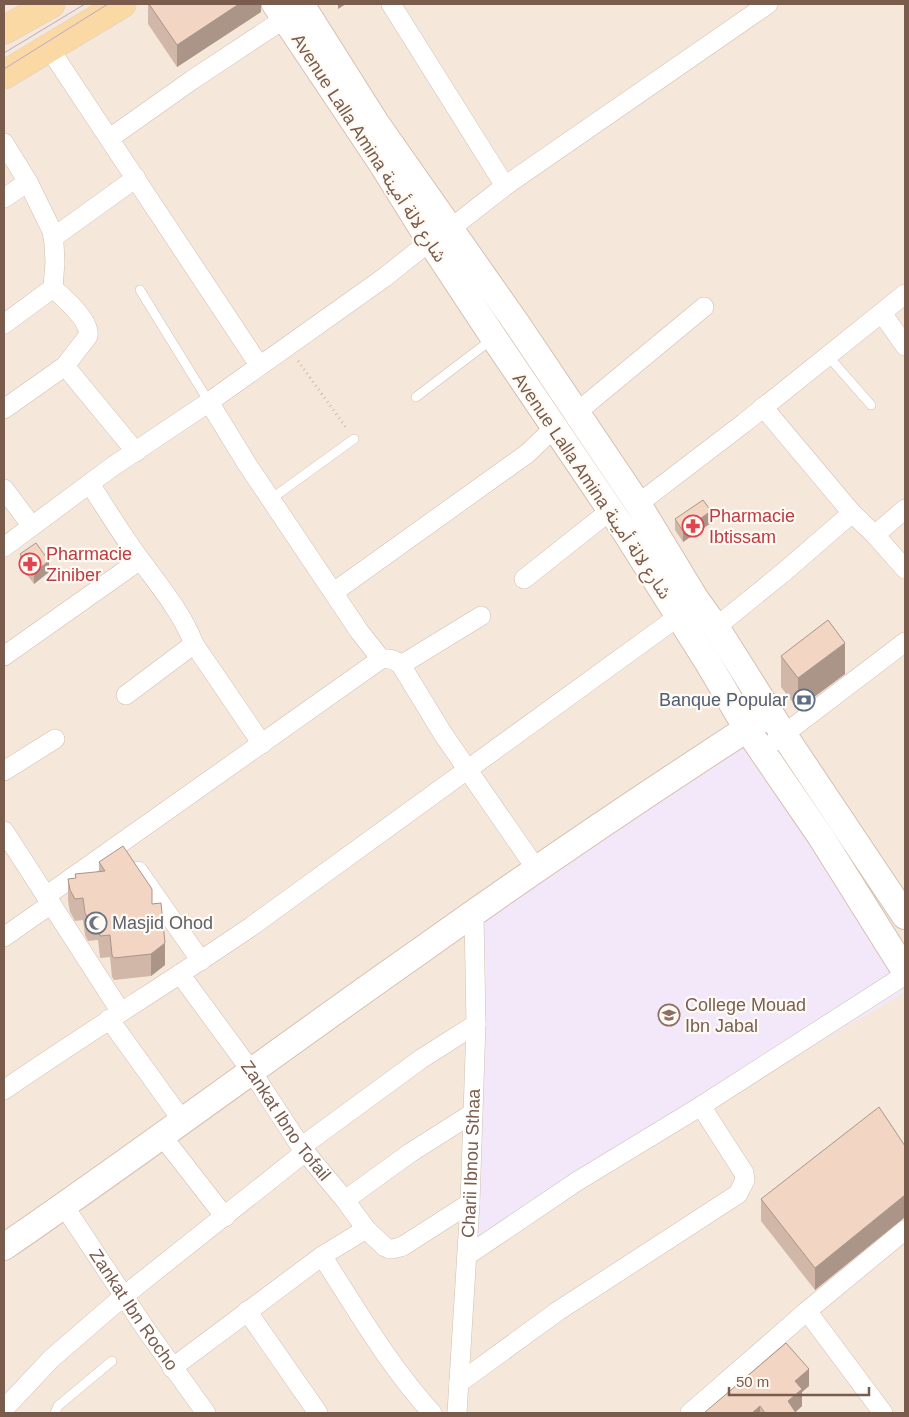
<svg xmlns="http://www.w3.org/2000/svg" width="909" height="1417" font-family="Arial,'Noto Sans Arabic',sans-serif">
  <rect width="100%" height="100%" fill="#fdf6ec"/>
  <rect fill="#f5e8da" x="4" y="4" width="901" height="1409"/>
  <polygon fill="#f3e8fa" points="743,735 905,992 461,1254 475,918"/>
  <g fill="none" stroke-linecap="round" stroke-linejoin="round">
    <g stroke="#d1beb0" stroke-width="10">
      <g id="lane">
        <polyline points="140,290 209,402"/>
        <polyline points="828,356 871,405"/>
        <polyline points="416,397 491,340"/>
        <polyline points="271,499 354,439"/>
        <polyline points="55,1413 58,1406 112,1361"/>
      </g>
    </g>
    <g stroke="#d1beb0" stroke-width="20">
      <g id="street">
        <polyline points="391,4 505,186"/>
        <polyline points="49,48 259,365"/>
        <polyline points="110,138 192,80 284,19"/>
        <polyline points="4,143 28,182 52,231 54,243 55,262 53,288 4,324"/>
        <polyline points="4,198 28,182"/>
        <polyline points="54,237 136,178"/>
        <polyline points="882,313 905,346"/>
        <polyline points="65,366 136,452"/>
        <path d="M209,402L247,464L359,631L381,659C389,658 395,659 401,665L443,734L537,870"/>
        <polyline points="763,407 852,513 875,535 905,569"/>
        <path d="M4,409L65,366L88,336C91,321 63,297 53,288"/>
        <polyline points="576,413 704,307"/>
        <path d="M90,484C107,510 123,537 142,562C161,588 182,613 194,644L262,744"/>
        <polyline points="4,489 32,526"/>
        <polyline points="638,504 744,423 905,294"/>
        <polyline points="875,535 905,509"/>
        <polyline points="4,547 112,467 209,402 385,277 430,241 450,229 505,186 768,4"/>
        <polyline points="524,579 611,510"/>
        <polyline points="334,592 528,453 554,428"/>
        <polyline points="716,627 784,572 852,513"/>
        <polyline points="4,656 140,560"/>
        <polyline points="401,665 481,616"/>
        <polyline points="126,695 194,644"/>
        <polyline points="775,741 905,642"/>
        <polyline points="4,771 55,739"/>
        <polyline points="4,831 121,1012"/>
        <polyline points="138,871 201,961"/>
        <polyline points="46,896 381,659"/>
        <polyline points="4,937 51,904"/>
        <path id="s1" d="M180,974L252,1072L301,1147L345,1200L366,1229L385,1247C392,1251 396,1248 403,1246L470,1203"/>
        <polyline points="109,1019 182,1120"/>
        <path d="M4,1090C85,1034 170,982 252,926L679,616"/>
        <polyline points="162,1136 225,1217"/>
        <polyline points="301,1147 421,1059 476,1024"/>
        <polyline points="345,1200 410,1153 473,1113"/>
        <path id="s2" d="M64,1206L147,1331L206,1413"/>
        <polyline points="468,1255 576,1182 701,1106 905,975"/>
        <path d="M322,1256C357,1310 389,1366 432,1413"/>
        <polyline points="247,1311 318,1413"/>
        <polyline points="807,1311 883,1413"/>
        <polyline points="172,1368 322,1256 366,1229"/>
        <polyline points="459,1383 558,1311 738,1194 745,1180 744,1173 701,1106"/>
        <polyline points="4,1409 51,1359 125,1295 305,1152"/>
        <path id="s3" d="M457,1413L470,1203L476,1024L474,913"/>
        <polyline points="690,1413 807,1311 905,1230"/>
      </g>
    </g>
    <g stroke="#d6c0b0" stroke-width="28">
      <g id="secondary">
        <polyline points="275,4 382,164 430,241 494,338 626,533 707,661 747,729 821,837 905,971"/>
        <polyline points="302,4 306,12 376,123 517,324 638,504 695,598 716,627 784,735 905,916"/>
        <path d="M4,1247C144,1151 280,1049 420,951C532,871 646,794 762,719"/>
      </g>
    </g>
    <g stroke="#dad1cd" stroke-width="29">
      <g id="primary">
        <polyline points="4,30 51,4"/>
        <polyline points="4,75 122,4"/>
      </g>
    </g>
    <polyline stroke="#d9b8a5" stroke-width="3" stroke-dasharray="1 4" stroke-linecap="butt" points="298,361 347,429"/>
    <use href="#lane" stroke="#fff" stroke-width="9"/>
    <use href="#street" stroke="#fff" stroke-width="19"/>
    <use href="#secondary" stroke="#fff" stroke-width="26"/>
    <use href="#primary" stroke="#fbd9a5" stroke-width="28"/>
    <g stroke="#b9a8c9" stroke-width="1">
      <polyline points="4,53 85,4"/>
      <polyline points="4,69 108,4"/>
    </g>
  </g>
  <g fill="#d1b7a8">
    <polygon points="148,4 261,4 261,12 177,67 148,24"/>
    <polygon points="675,519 711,523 683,542 675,530"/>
    <polygon points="20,554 49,572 34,584 20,566"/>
    <polygon points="781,656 845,674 798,709 781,687"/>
    <polygon points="99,862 152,904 165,965 151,976 114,980 112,977 110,957 100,958 98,940 88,941 85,935 83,920 75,921 70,912 68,901 68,879 75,878 99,872"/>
    <polygon points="905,1146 905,1217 815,1290 761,1221 761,1199"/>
    <polygon points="809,1386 802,1392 802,1406 796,1412 796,1413 704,1413"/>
  </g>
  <g fill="#aa9588">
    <polygon points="239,4 261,4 261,12 177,67 177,45"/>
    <polygon points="338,4 346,4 338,9"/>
    <polygon points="711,511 711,523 683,542 683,531"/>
    <polygon points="49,561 49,572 34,584 34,572"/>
    <polygon points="845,643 845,674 798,709 798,678"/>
    <polygon points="165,943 165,965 151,976 151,954"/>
    <polygon points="905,1195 905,1217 815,1290 815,1268"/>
    <polygon points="809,1369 809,1386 802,1392 802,1406 794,1413 788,1401 795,1381"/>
    <polygon points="760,1406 760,1413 752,1413"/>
  </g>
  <g fill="#f3d5c3" stroke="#aa9588">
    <polygon points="149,4 239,4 177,45"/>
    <polygon points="703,500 711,511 683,531 675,519"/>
    <polygon points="36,543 49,561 34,572 20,554"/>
    <polygon points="828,620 845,643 798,678 781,656"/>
    <polygon points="123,846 152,889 152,904 161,903 165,943 151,954 114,958 112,955 110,935 100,936 98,918 88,919 85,913 83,898 75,899 70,890 68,879 76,878 75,874 105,871 99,862"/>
    <polygon points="879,1107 905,1146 905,1195 815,1268 761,1199"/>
    <polygon points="786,1343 809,1369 795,1381 802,1389 788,1401 796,1413 765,1413 760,1406 752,1413 704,1413"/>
  </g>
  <defs>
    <g id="pharmacy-ring" transform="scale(1.125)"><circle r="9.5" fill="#fffaf3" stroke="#e0444e" stroke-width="1.5"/><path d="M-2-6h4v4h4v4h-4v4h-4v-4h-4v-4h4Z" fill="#e0444e"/></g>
    <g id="bank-ring" transform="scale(1.125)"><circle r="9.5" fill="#fffaf3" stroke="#5c6f8a" stroke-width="1.5"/><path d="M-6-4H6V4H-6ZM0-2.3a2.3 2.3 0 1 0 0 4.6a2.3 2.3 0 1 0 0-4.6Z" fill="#5c6f8a"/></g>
    <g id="mosque-ring" transform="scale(1.125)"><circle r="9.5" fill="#fffaf3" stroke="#6b7280" stroke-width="1.5"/><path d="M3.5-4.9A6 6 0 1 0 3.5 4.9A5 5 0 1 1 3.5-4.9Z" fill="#6b7280"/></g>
    <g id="school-ring" transform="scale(1.125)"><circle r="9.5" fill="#fffaf3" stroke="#8d6e63" stroke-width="1.5"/><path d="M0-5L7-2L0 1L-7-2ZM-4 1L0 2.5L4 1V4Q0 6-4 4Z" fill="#8d6e63"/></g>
  </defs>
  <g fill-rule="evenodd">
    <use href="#pharmacy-ring" x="693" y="526"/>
    <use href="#pharmacy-ring" x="30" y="564"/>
    <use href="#bank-ring" x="804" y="700"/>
    <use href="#mosque-ring" x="96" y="923"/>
    <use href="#school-ring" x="669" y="1015"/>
  </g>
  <g text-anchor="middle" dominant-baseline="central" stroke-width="4.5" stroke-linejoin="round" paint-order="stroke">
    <g font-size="18" fill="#7a5c4d" stroke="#fffaf3">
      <text transform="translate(369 148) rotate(57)">Avenue Lalla Amina شارع لالة أمينة</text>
      <text transform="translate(592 486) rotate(56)">Avenue Lalla Amina شارع لالة أمينة</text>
      <text stroke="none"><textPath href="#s1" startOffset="181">Zankat Ibno Tofail</textPath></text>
      <text stroke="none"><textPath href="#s3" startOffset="250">Charii Ibnou Sthaa</textPath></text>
      <text stroke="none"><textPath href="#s2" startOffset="125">Zankat Ibn Rocho</textPath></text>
    </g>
    <g font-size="18" fill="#be3a42" stroke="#fffaf3" text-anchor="start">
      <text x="709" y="516">Pharmacie<tspan x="709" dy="21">Ibtissam</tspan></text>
      <text x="46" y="554">Pharmacie<tspan x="46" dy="21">Ziniber</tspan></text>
    </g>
    <g font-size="18" fill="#4e5e75" stroke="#fffaf3" text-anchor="end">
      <text x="788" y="700">Banque Popular</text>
    </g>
    <g font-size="18" fill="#5b616d" stroke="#fffaf3" text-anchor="start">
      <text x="112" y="923">Masjid Ohod</text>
    </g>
    <g font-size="18" fill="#785e54" stroke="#fffaf3" text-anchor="start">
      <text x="685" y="1005">College Mouad<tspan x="685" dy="21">Ibn Jabal</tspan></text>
    </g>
  </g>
  <rect width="909" height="1417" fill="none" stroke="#7a5c4d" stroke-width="10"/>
  <path d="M729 1387v8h140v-8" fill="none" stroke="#7a5c4d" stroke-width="2.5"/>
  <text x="736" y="1387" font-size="15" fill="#7a5c4d" stroke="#fffaf3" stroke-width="4" paint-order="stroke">50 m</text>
</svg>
